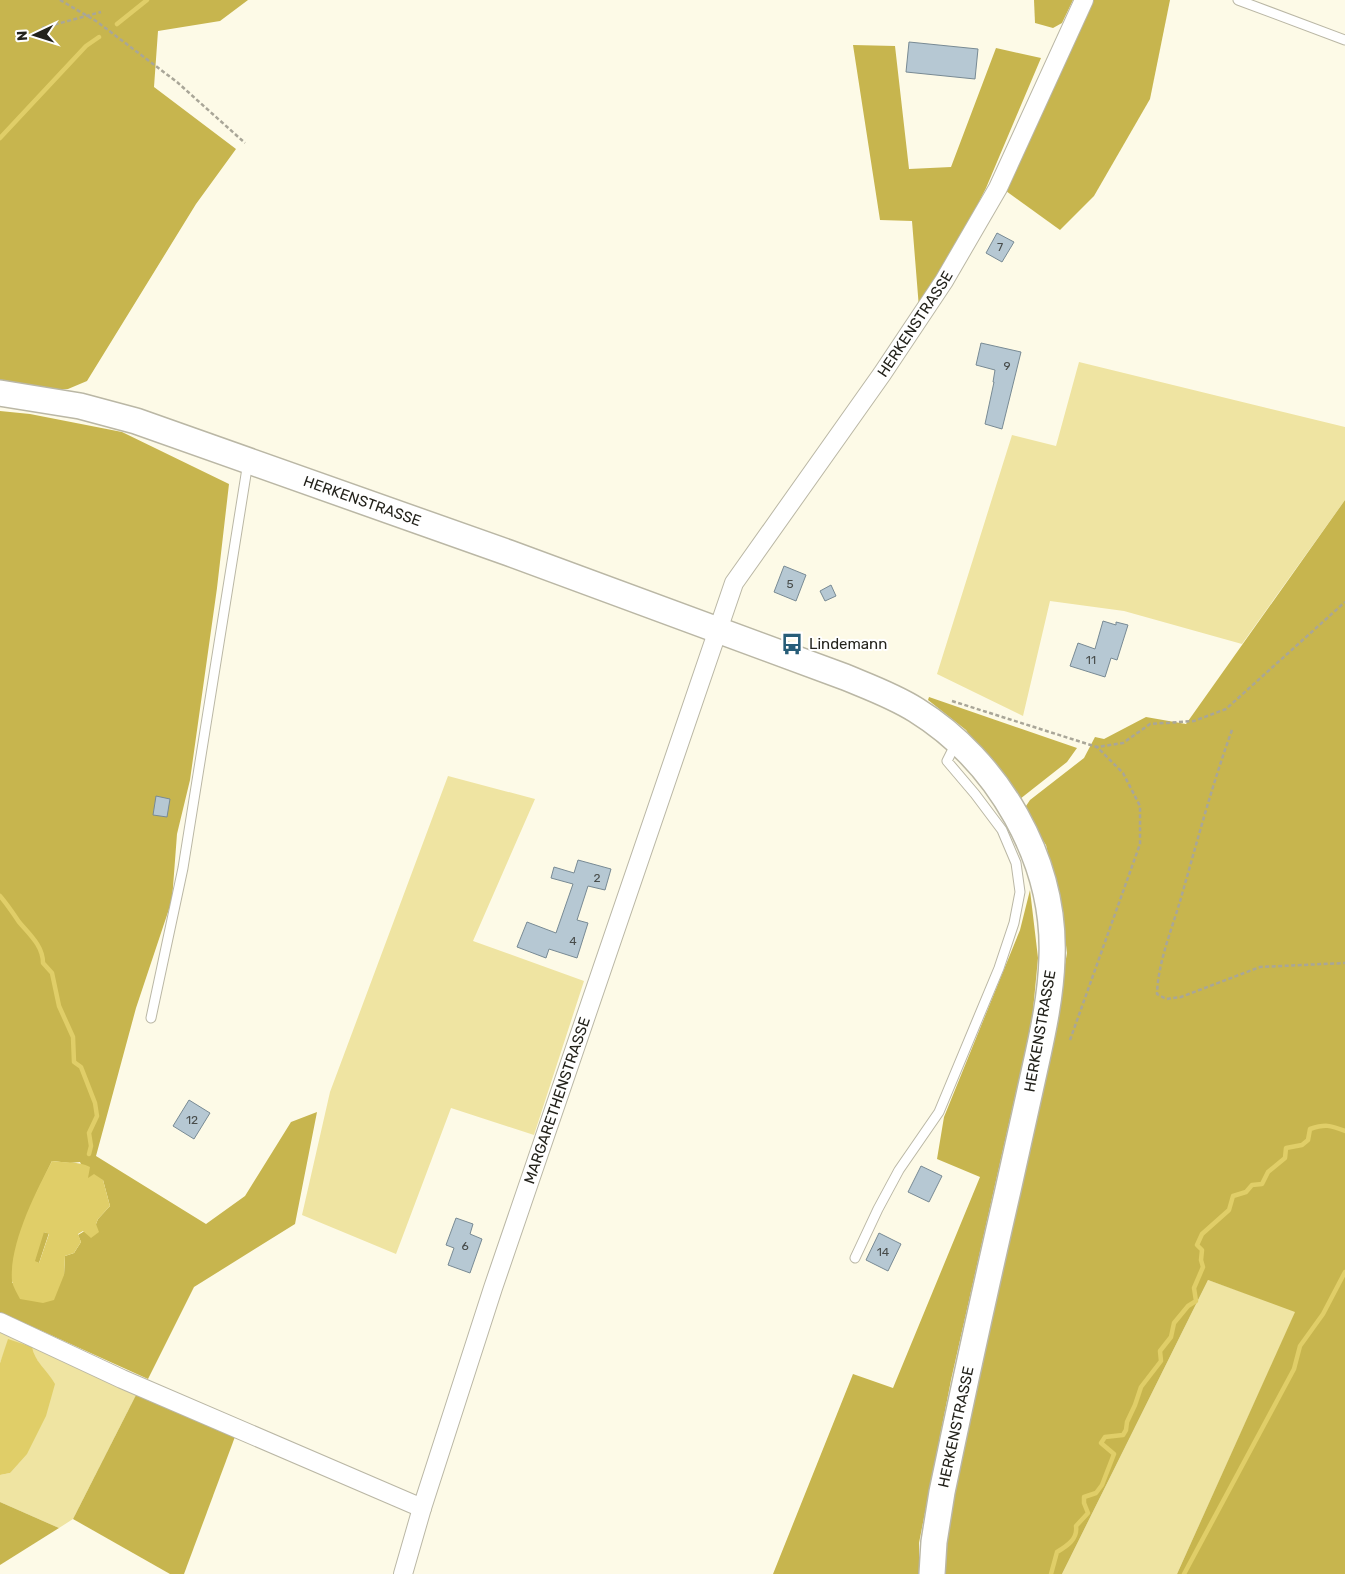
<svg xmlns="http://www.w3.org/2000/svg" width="1345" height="1574" font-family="Rubik,sans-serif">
  <rect width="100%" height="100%" fill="#fdfae7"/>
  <g fill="#efe4a2">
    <polygon points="1079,362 1345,427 1345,500 1242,644 1124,611 1050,601 1023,716 937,674 1012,435 1056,446"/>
    <polygon points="448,776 535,799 473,941 584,981 534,1135 451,1108 396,1254 302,1215 330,1092"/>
    <polygon points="1208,1280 1296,1311 1177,1574 1062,1574"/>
    <polygon points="0,1331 137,1393 73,1519 59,1528 0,1502 0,1475 10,1473 38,1361 33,1355 4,1353 0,1363"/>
  </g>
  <g fill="#c7b54e" fill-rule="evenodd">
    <polygon points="0,0 248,0 220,21 158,31 154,87 236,149 196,204 87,381 68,389 50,390 0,380"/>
    <polygon points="1034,0 1073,0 1062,23 1053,28 1035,23"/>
    <polygon points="1088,0 1170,0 1150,99 1094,196 1060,230 1006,191"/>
    <polygon points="853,45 895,46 909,169 951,167 996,48 1041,58 986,188 958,244 919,308 912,221 880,220"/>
    <path d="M0,411L30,414L122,432L229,484L217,588L190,780L177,834L172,900L136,1008L96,1156L206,1224L245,1196L291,1122L317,1112L295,1224L194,1287L148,1379L0,1312ZM52,1161L70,1163L80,1162L88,1179L103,1180L110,1206L98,1219L96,1224L78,1235L81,1242L74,1253L65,1256L64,1275L12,1283L37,1192Z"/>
    <polygon points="1345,500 1345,1574 1177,1574 1295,1312 1208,1280 1062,1574 939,1574 938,1565 1055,1022 1067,953 1061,906 1046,845 1025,814 1026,806 1030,800 1084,758 1095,737 1104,739 1146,717 1186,724"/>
    <polygon points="929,697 1077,748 1067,762 1020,799 1013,797 966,730 928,700"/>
    <polygon points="1030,890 1038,958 1032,1021 951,1380 919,1543 919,1574 773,1574 853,1374 893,1388 980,1177 937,1159 944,1117 1020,930"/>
    <polygon points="43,1232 49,1233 39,1263 34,1262"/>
    <polygon points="137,1393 236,1434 184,1574 170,1574 73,1519"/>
    <polygon points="0,1502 59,1528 0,1565"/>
  </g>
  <g fill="#e0ce68" fill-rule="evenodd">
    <path d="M52,1161C65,1163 78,1161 90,1167L88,1178L94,1174L103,1180L110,1206L98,1219L96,1224L99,1232L91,1238L83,1231L78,1234L81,1242L74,1253L65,1256L64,1275L54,1300L43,1303L20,1299C17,1293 13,1287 12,1281C9,1245 35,1193 52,1161ZM44,1232L49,1234L39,1263L35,1261Z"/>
    <path d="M8,1339L32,1347C34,1361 48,1371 55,1384L46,1416L27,1454L10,1473L0,1475V1363Z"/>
  </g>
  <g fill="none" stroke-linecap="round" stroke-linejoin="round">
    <g stroke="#e0ce68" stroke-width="4.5">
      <polyline points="117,24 147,0"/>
      <polyline points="0,138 86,46 99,37"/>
      <path d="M0,896C7,904 13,913 19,922C30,935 43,946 43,963L52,973L59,1006L73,1037L74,1062L81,1067L95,1103L97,1116L89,1133L91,1146L89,1154"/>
      <path d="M1051,1574L1057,1552C1067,1546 1078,1539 1076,1526L1088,1513L1084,1503V1497L1096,1493L1102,1485L1114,1454L1101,1443L1105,1437L1123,1435L1126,1430L1127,1422L1135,1405L1141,1387L1161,1361L1160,1351L1171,1337L1174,1323L1188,1306L1196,1301L1194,1288L1203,1267L1201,1260L1202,1250L1197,1245L1202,1234L1229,1210L1233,1196L1246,1192L1252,1185L1262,1184L1268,1172L1285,1158L1286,1148L1302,1145L1308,1140L1310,1129C1325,1124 1330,1125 1345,1131"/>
      <polyline points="1184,1574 1294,1369 1300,1346 1323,1314 1345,1272"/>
    </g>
  </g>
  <g fill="#b6c8d3" stroke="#788a94">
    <polygon points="909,42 978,49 975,79 906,72"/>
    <polygon points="997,233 1014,242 1002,262 986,253"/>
    <polygon points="981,343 1021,352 1002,429 985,424 994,382 993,382 995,370 976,365"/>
    <polygon points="784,566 806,575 796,601 774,592"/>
    <polygon points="831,585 836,596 825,601 820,591"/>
    <polygon points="1103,621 1116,625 1116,622 1128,625 1117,660 1111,658 1105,677 1070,666 1078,643 1095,649"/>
    <polygon points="156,796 170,799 167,817 153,815"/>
    <polygon points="578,860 611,869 605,890 588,886 577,920 588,923 577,958 549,949 546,958 517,947 527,922 556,933 573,884 551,878 554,867 574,873"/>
    <polygon points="189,1100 210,1113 194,1139 173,1126"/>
    <polygon points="921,1166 942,1176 929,1202 908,1192"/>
    <polygon points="456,1218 473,1224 470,1234 482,1239 470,1273 448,1265 454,1248 446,1245"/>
    <polygon points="879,1233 901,1244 888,1271 866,1260"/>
  </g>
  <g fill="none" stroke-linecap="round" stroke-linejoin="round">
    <g stroke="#bab7a5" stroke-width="11">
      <g id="service">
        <polyline points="1238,0 1345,40"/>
        <polyline points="151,1018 183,868 248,462"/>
        <polyline points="855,1258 878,1209 899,1170 939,1112 999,968 1014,923 1020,892 1016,863 1002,830 975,794 947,761 956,743"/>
      </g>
    </g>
    <g stroke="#bab7a5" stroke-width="20">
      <g id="minor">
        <polyline points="0,1322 122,1379 422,1508"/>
        <path id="s1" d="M403,1574L422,1508L493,1288L734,583L882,374L944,281L998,188L1084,0"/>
      </g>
    </g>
    <g stroke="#bab7a5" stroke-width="28">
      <g id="secondary">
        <path id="s2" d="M0,393L80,406L136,421L509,553L845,677C869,687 894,696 916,710C998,761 1056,860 1052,958C1051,995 1043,1032 1035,1068C1026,1108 1017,1149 1008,1190C985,1290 963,1391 942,1492L934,1542L932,1574"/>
      </g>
    </g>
    <g stroke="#a9a698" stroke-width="2.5" stroke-dasharray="4 2.5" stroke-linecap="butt">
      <polyline points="60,0 96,21 177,82 245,143"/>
      <polyline points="42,28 101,12"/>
      <polyline points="952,701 1097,747 1123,743 1150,724 1194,721 1226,709 1345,602"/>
      <path d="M1232,730C1212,785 1197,842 1181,898C1172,929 1158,962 1157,994L1166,999L1181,997L1260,967L1345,963"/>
      <polyline points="1070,1040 1140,844 1140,806 1123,773 1097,747"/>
    </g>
    <use href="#service" stroke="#fff" stroke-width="9"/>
    <use href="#minor" stroke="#fff" stroke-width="18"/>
    <use href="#secondary" stroke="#fff" stroke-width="25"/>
  </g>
  <defs>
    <g id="bus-bare" transform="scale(1.725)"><path d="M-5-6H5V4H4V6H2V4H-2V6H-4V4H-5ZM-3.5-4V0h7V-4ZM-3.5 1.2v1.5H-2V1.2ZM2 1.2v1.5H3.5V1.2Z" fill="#275d78" stroke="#fff" stroke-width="2.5" paint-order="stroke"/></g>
  </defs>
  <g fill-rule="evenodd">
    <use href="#bus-bare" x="792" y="644"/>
  </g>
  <g text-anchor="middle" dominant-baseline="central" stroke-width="4" stroke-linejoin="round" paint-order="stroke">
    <g font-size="12" fill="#484c4a">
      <text x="1000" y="247">7</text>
      <text x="1007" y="366">9</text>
      <text x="790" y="584">5</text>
      <text x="1091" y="660">11</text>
      <text x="597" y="878">2</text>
      <text x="573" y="941">4</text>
      <text x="192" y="1120">12</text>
      <text x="465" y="1246">6</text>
      <text x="883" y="1252">14</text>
    </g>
    <g font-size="15" fill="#24231c" stroke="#fff">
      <text stroke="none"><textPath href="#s1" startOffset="1361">HERKENSTRASSE</textPath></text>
      <text stroke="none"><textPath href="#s2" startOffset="379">HERKENSTRASSE</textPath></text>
      <text transform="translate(1040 1031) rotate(-80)">HERKENSTRASSE</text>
      <text stroke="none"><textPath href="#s1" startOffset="498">MARGARETHENSTRASSE</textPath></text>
      <text transform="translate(956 1427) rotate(-78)">HERKENSTRASSE</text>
    </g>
    <g font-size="15" fill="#24231c" stroke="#fff" text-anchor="start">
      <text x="809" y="644">Lindemann</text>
    </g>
  </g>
  <g transform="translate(35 35) rotate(266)" stroke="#ffffff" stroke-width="4" paint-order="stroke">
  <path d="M0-4L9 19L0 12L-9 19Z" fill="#24231c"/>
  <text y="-8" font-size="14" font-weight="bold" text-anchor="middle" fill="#24231c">N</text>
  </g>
</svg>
